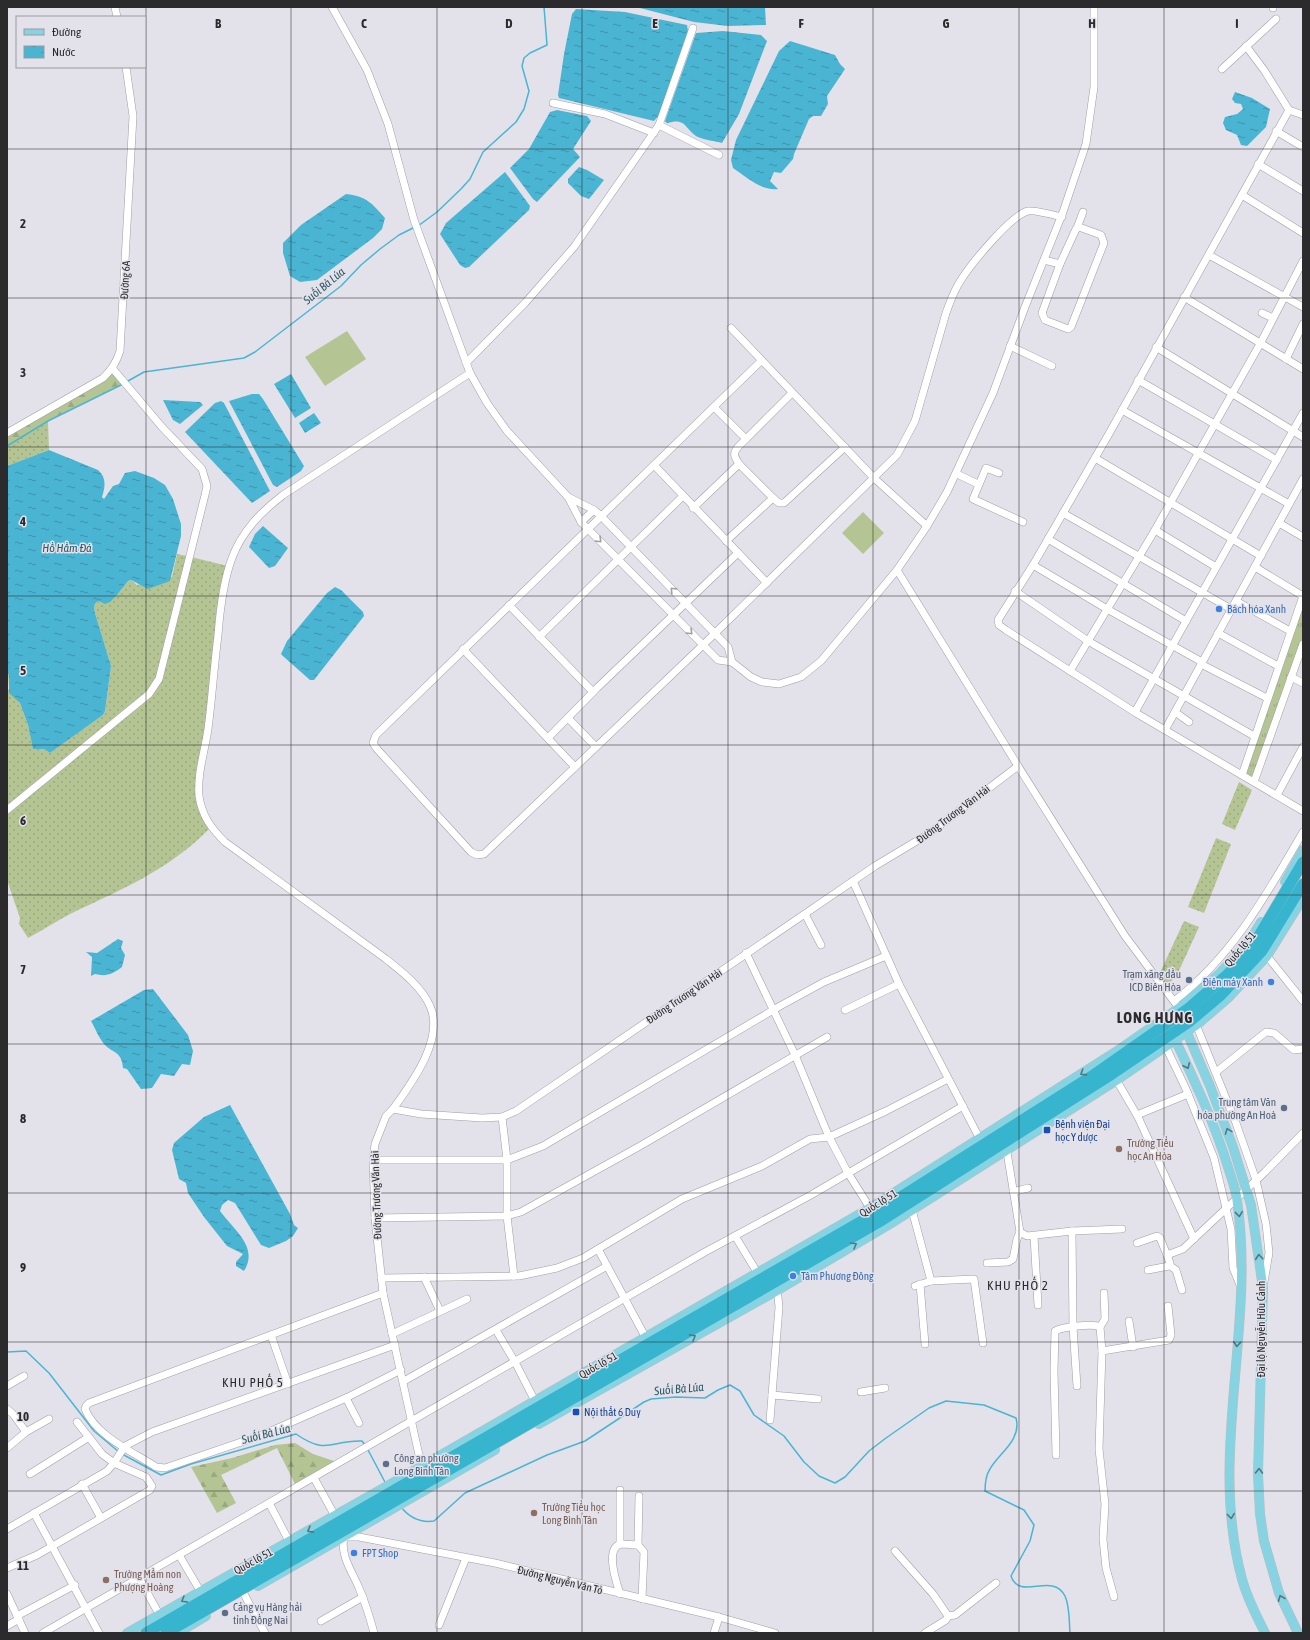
<svg xmlns="http://www.w3.org/2000/svg" width="1310" height="1640" font-family="'Asap Condensed',sans-serif">
  <defs>
    <pattern id="grass-dots" width="8" height="8" patternUnits="userSpaceOnUse"><rect width="8" height="8" fill="#b4c593"/><path d="M2 2h.1M6 6h.1" fill="none" stroke="#9ba97f" stroke-width="1.8" stroke-linecap="round"/></pattern>
    <pattern id="forest-firs" width="22" height="20" patternUnits="userSpaceOnUse"><rect width="22" height="20" fill="#b4c593"/><path d="M5 1l3.5 6h-7zM16 11l3.5 6h-7z" fill="#9ba97f"/></pattern>
    <pattern id="park-tufts" width="24" height="20" patternUnits="userSpaceOnUse"><rect width="24" height="20" fill="#b4c593"/><path d="M3 7l-1-3M5 7V3M7 7l1-3M15 17l-1-3M17 17v-4M19 17l1-3" fill="none" stroke="#9ba97f"/></pattern>
    <pattern id="water-ripples" width="26" height="14" patternUnits="userSpaceOnUse"><rect width="26" height="14" fill="#4ab5d3"/><path d="M2 4q2-2 4 0t4 0M15 11q2-2 4 0t4 0" fill="none" stroke="#3e93ac"/></pattern>
  </defs>
  <rect width="100%" height="100%" fill="#e3e2ea"/>
  <g fill="url(#grass-dots)">
    <polygon points="48,421 49,450 7,466 7,446"/>
    <path d="M177,554L187,556L156,688L191,557L228,566L197,794L209,829C172,867 126,888 78,910C61,918 45,929 28,938L19,924L20,918L7,880V673L9,675L8,689L20,703L28,725L33,749H44L50,753L103,715L105,711L111,666L95,613C94,608 93,604 98,601L102,603L117,595L128,581L131,580L137,585L172,577Z"/>
    <polygon points="1239,782 1252,790 1235,830 1222,824"/>
    <polygon points="1216,838 1231,844 1204,913 1188,907"/>
    <polygon points="1184,921 1199,927 1177,975 1166,987 1158,977"/>
  </g>
  <g fill="url(#forest-firs)">
    <polygon points="113,371 124,383 48,421 7,446 7,435"/>
    <polygon points="295,1443 313,1454 337,1462 296,1486 277,1448 221,1475 236,1503 217,1513 191,1467 232,1458 275,1445"/>
  </g>
  <polygon fill="url(#park-tufts)" points="1303,601 1303,639 1253,779 1244,774"/>
  <g fill="#b4c593">
    <polygon points="347,331 366,359 325,386 305,357"/>
    <polygon points="863,512 884,533 863,554 842,533"/>
    <polygon points="7,737 12,738 7,782"/>
  </g>
  <g fill="url(#water-ripples)">
    <polygon points="636,7 765,7 766,25 728,26 694,22"/>
    <polygon points="576,9 625,12 687,25 688,31 660,114 654,121 559,98 558,95 564,54 572,14"/>
    <path d="M723,31L761,35L767,41L739,114L722,143C715,141 705,140 698,137C684,129 687,117 667,123L665,121L696,33Z"/>
    <path d="M790,41L835,55L840,64L845,69L827,96L828,104L821,116H813L809,119L794,154L793,159L781,173L774,172L770,181L778,189C762,191 746,177 733,168L731,160L736,140L779,51Z"/>
    <polygon points="1235,92 1252,98 1270,109 1266,127 1247,146 1241,145 1237,135 1226,130 1223,123 1225,117 1237,114 1243,109 1241,104 1235,103 1232,99"/>
    <polygon points="557,110 587,116 591,121 573,149 580,157 537,202 533,199 510,168 529,149 550,112"/>
    <polygon points="579,167 587,170 604,180 589,199 581,196 568,183 568,179"/>
    <polygon points="505,172 530,206 529,210 469,267 465,268 460,265 440,234 446,223"/>
    <path d="M346,194C366,196 372,203 385,218L382,229L373,238L317,280L300,282L290,276L283,253V243L301,225Z"/>
    <polygon points="291,374 311,408 295,418 274,384"/>
    <polygon points="252,394 259,394 263,399 304,466 301,471 277,487 273,485 229,401"/>
    <polygon points="163,400 200,402 203,405 180,424 173,420"/>
    <polygon points="221,401 224,403 270,491 252,503 185,432 215,403"/>
    <polygon points="314,413 321,423 305,433 299,423"/>
    <path d="M49,450L98,470C107,478 105,487 102,497L104,499L113,486L119,484L125,473L135,471L154,478L165,485L173,499L181,524V536L170,581L148,589L131,580L128,581L117,595L110,602L105,604L98,601C93,604 94,608 95,613L111,666L105,711L103,715L50,753L44,749H33L28,725L20,703L9,693V675L7,673V466Z"/>
    <polygon points="263,526 288,548 275,566 269,568 249,547 255,534"/>
    <polygon points="335,587 341,590 363,612 364,616 314,680 310,680 284,657 281,654 287,641 327,593"/>
    <path d="M118,939L123,941L121,948L125,955L122,967C113,974 106,977 95,974L91,976L92,957L86,952L97,953Z"/>
    <path d="M153,989L188,1035L193,1051L190,1065L182,1064L174,1076L161,1074L152,1088L141,1089L127,1069L123,1068C122,1051 112,1053 104,1044C99,1038 95,1028 91,1021L144,990Z"/>
    <path d="M230,1105L290,1214L294,1225L298,1228L293,1236L286,1241L269,1248L261,1245L235,1203L228,1200L222,1205L220,1211C234,1230 259,1247 244,1271L236,1266V1262L243,1254L227,1246L204,1217L188,1193L186,1183L179,1179L172,1150L174,1143L204,1117Z"/>
  </g>
  <g fill="none" stroke-linecap="round" stroke-linejoin="round">
    <g stroke="#4ab5d3" stroke-width="1.5">
      <polyline points="418,226 437,212 461,189 470,179 483,152 516,122 524,109 529,91 522,66 524,58 530,53 547,45 544,7"/>
      <polyline points="128,381 144,372 244,358 255,352 341,286 361,265 380,249 399,235 415,227"/>
      <polyline points="7,446 48,421 123,384"/>
      <polyline points="7,1352 26,1351 49,1373 94,1431 119,1452"/>
      <polyline points="367,1448 386,1484"/>
      <path d="M122,1454L161,1475L191,1464L296,1434C328,1456 330,1440 362,1441L365,1445"/>
      <path d="M401,1507C409,1517 420,1523 434,1521L465,1493L547,1455L585,1441L644,1402L651,1399L676,1397L705,1398L718,1390L730,1385L740,1391L754,1415L784,1436L804,1462L819,1476L835,1483L845,1477L869,1451L886,1438L929,1408L946,1401L984,1405L1016,1418C1022,1440 999,1453 990,1469C986,1475 985,1484 985,1491L1024,1510L1034,1525L1030,1541L1011,1576C1020,1602 1052,1571 1065,1596C1070,1607 1069,1622 1070,1633"/>
    </g>
    <g stroke="#9e9ea5" stroke-width="8">
      <g id="minor">
        <polyline points="115,7 117,17"/>
        <polyline points="332,7 367,70 388,124 414,220 470,373 487,403 507,431 568,497 581,522 718,660 732,662"/>
        <polyline points="1273,8 1273,7"/>
        <polyline points="1246,46 1264,70 1289,110 1303,115"/>
        <polyline points="1222,69 1276,19"/>
        <polyline points="553,103 605,114 654,133"/>
        <polyline points="1289,110 1110,432 1033,565 998,620 999,625 1006,630 1136,713 1303,811"/>
        <polyline points="659,125 693,28"/>
        <polyline points="1276,131 1303,147"/>
        <polyline points="1258,164 1303,191"/>
        <polyline points="1242,195 1303,233"/>
        <polygon points="1079,227 1101,235 1104,243 1071,327 1068,329 1045,320 1042,313 1060,264 1076,229"/>
        <polyline points="1077,228 1083,212"/>
        <polyline points="1209,255 1303,307"/>
        <polyline points="1044,260 1060,264"/>
        <polyline points="1184,297 1303,369"/>
        <polyline points="1262,313 1273,318"/>
        <polyline points="731,328 874,478 927,526"/>
        <polyline points="1010,346 1052,366"/>
        <polyline points="1156,347 1303,437"/>
        <polyline points="1286,359 1303,324"/>
        <path d="M761,361L376,735L373,743L377,749L471,852L477,855L484,854L703,645L897,455L915,421L946,313C950,302 954,290 961,280C971,264 1011,215 1028,211C1035,210 1054,215 1062,217"/>
        <polyline points="466,363 525,303 574,247 659,125 719,155"/>
        <polyline points="1138,380 1277,460"/>
        <polyline points="714,407 746,439"/>
        <polyline points="1122,410 1289,504"/>
        <path d="M7,433L103,378C112,369 116,363 120,351L133,116L126,67"/>
        <polyline points="1095,458 1261,556"/>
        <polyline points="739,464 773,498"/>
        <polyline points="654,465 767,583"/>
        <polyline points="999,473 986,468 973,499 1023,522"/>
        <polyline points="957,474 978,484"/>
        <polyline points="568,497 594,510 601,516 728,647 732,662 751,677 762,682 779,684 801,677 821,661 897,570 927,526 947,492 993,393 1025,307 1063,212 1086,144 1094,87 1094,7"/>
        <path d="M693,508L739,464C735,457 732,454 738,447L792,393"/>
        <polyline points="1063,513 1231,609"/>
        <polyline points="581,522 594,510"/>
        <polyline points="1279,523 1303,537"/>
        <polyline points="1155,530 1216,567"/>
        <polyline points="1048,539 1186,621"/>
        <polyline points="726,541 773,498 779,503 784,503 845,447"/>
        <polyline points="1033,565 1107,609 1202,662"/>
        <polyline points="1255,567 1303,596"/>
        <polyline points="897,570 1018,766"/>
        <polyline points="1015,591 1088,641 1254,736"/>
        <polyline points="1236,601 1290,631"/>
        <polyline points="509,605 593,692"/>
        <polyline points="1218,633 1278,666"/>
        <polyline points="539,637 682,497"/>
        <polyline points="463,649 575,767"/>
        <polyline points="1201,664 1267,698"/>
        <polyline points="1070,671 1155,530 1260,344 1303,261"/>
        <polyline points="1291,677 1303,683"/>
        <polyline points="1135,712 1303,413"/>
        <polyline points="1175,712 1189,722"/>
        <polyline points="568,718 596,747"/>
        <polyline points="1165,730 1303,479"/>
        <polyline points="548,738 597,688 738,553"/>
        <polyline points="1242,775 1303,596"/>
        <polyline points="1254,782 1303,644"/>
        <polyline points="1277,795 1303,747"/>
        <polyline points="7,810 149,694 159,679 205,495 207,486 202,469 162,427 113,369"/>
        <polyline points="853,881 899,984 982,1143"/>
        <polyline points="805,914 821,945"/>
        <polyline points="746,953 795,1055 829,1137 848,1173 870,1208"/>
        <polyline points="1267,956 1303,1001"/>
        <path d="M1174,1001C1232,957 1267,894 1303,832"/>
        <polyline points="845,1010 899,984"/>
        <polyline points="1195,1022 1236,1123 1256,1180 1266,1224 1269,1253 1264,1282"/>
        <polyline points="1164,1043 1186,1089 1214,1158 1231,1229 1233,1268 1240,1285"/>
        <polyline points="1216,1072 1266,1032 1274,1033 1294,1050 1303,1049"/>
        <polyline points="1114,1076 1138,1117 1194,1239"/>
        <path d="M393,1109C411,1084 445,1039 430,1006C421,986 402,972 386,959L225,842C211,828 202,816 199,796C197,774 205,750 208,729C212,698 214,667 218,635C220,609 223,582 232,558C242,531 261,512 283,495L470,373"/>
        <polyline points="1137,1115 1188,1094"/>
        <polyline points="502,1117 507,1160 507,1216 514,1276"/>
        <polyline points="1006,1146 1020,1232 1027,1236 1072,1231 1073,1327 1077,1386"/>
        <polyline points="373,1160 507,1160 543,1146 780,1006 824,982 886,956"/>
        <polyline points="1013,1192 1028,1188"/>
        <polyline points="912,1210 931,1281"/>
        <polyline points="375,1218 507,1216 521,1212 640,1146 827,1037"/>
        <polyline points="1072,1231 1122,1229"/>
        <polyline points="735,1236 760,1277"/>
        <polyline points="1034,1236 1038,1305"/>
        <polyline points="1137,1243 1157,1236 1160,1238 1167,1255 1183,1249 1265,1172 1303,1133"/>
        <polyline points="598,1249 647,1340"/>
        <polyline points="987,1263 1008,1262 1013,1259 1017,1239 1020,1232"/>
        <polyline points="1169,1265 1176,1270 1182,1290"/>
        <polyline points="1148,1270 1169,1266 1170,1263 1167,1255"/>
        <polyline points="424,1277 440,1311"/>
        <polyline points="381,1278 519,1276 557,1268 583,1258 682,1199 762,1166 810,1139 829,1137 886,1111 948,1079"/>
        <polyline points="920,1284 925,1344"/>
        <polyline points="915,1286 931,1281 974,1279 983,1343"/>
        <path d="M383,1293L89,1403L86,1406L85,1409C96,1436 133,1452 156,1467L165,1468L262,1435L346,1398L401,1370"/>
        <polyline points="1104,1293 1105,1319 1100,1327 1102,1351 1099,1449 1105,1504 1103,1539 1106,1568 1114,1597"/>
        <polyline points="1129,1321 1133,1347"/>
        <polyline points="496,1330 515,1362 537,1405"/>
        <polyline points="392,1334 467,1299"/>
        <polyline points="271,1335 288,1384"/>
        <polyline points="1102,1351 1169,1340 1171,1335 1168,1306"/>
        <polyline points="404,1381 607,1266"/>
        <polyline points="7,1386 24,1376"/>
        <polyline points="861,1392 885,1388"/>
        <polyline points="772,1395 818,1399"/>
        <polyline points="346,1398 359,1423"/>
        <polyline points="7,1409 13,1414 26,1432"/>
        <polyline points="770,1420 779,1307 777,1287"/>
        <polyline points="77,1422 102,1454 114,1463 125,1446 152,1432 395,1345"/>
        <polyline points="7,1448 26,1432 49,1419"/>
        <path d="M1056,1455L1054,1371L1055,1331C1062,1327 1093,1323 1100,1327"/>
        <polyline points="424,1464 419,1455 383,1293 375,1218 373,1160 375,1144 386,1116 393,1109 421,1114 482,1118 502,1117 516,1111 875,866 930,833 1018,766 1125,936 1179,1008"/>
        <polyline points="30,1474 89,1437"/>
        <polyline points="314,1478 335,1516"/>
        <polyline points="82,1484 101,1518"/>
        <polyline points="620,1490 620,1544"/>
        <polyline points="269,1503 289,1541"/>
        <polyline points="34,1513 99,1633"/>
        <polyline points="7,1529 107,1471 114,1463 146,1477 152,1486 150,1490 37,1555 7,1568"/>
        <polyline points="638,1545 639,1496"/>
        <polyline points="895,1551 933,1594 948,1616 946,1620 925,1633"/>
        <polyline points="179,1555 202,1594"/>
        <polyline points="139,1578 159,1614"/>
        <polyline points="7,1594 25,1633"/>
        <polyline points="244,1594 265,1633"/>
        <path d="M620,1594C617,1584 604,1548 621,1544C626,1544 633,1545 638,1545L644,1552L642,1599"/>
        <polyline points="17,1616 75,1585"/>
        <polyline points="948,1616 955,1615 996,1583"/>
        <polyline points="321,1621 363,1597"/>
        <polyline points="439,1625 466,1558"/>
        <polyline points="7,1626 19,1619"/>
        <polyline points="43,1633 705,1252 811,1195 963,1106"/>
        <path d="M374,1633C370,1618 365,1602 359,1588C352,1571 340,1556 344,1537H359L495,1563L719,1617L775,1633"/>
        <polyline points="714,1633 719,1617"/>
      </g>
    </g>
    <g stroke="#bfbfc0" stroke-width="10">
      <g id="major">
        <polyline points="1285,882 1303,850"/>
        <polyline points="1185,1028 1210,1086 1233,1147 1251,1205 1263,1288 1258,1474 1260,1514 1264,1541 1279,1593 1298,1633"/>
        <path d="M1173,1035C1193,1078 1214,1121 1228,1167C1231,1177 1236,1189 1237,1200C1256,1326 1208,1454 1242,1579C1247,1598 1256,1615 1265,1633"/>
        <polyline points="539,1424 778,1290 890,1224 1117,1080 1175,1040 1199,1023 1228,998 1267,956 1303,898"/>
        <polyline points="258,1586 495,1450"/>
        <polyline points="127,1633 380,1490 870,1208 1117,1051 1179,1008 1219,974 1250,940 1261,922"/>
        <polyline points="178,1633 206,1616"/>
      </g>
    </g>
    <g stroke="#bfbfc0" stroke-width="12">
      <g id="highway">
        <polyline points="146,1633 874,1214 1092,1076 1189,1008 1227,975 1254,944 1303,862"/>
        <polyline points="166,1633 879,1222 1112,1074 1189,1022 1221,995 1262,951 1303,884"/>
      </g>
    </g>
    <use href="#minor" stroke="#fff" stroke-width="7"/>
    <use href="#major" stroke="#87d3e2" stroke-width="9"/>
    <use href="#highway" stroke="#37b5ce" stroke-width="11"/>
  </g>
  <defs><path id="oneway-chevron" d="M-2-3.5L2.5 0L-2 3.5" fill="none" stroke-width="1.6" stroke-linecap="round" stroke-linejoin="round"/></defs>
  <g stroke="#a0a0a1">
    <use href="#oneway-chevron" transform="translate(599 540) rotate(45)"/>
    <use href="#oneway-chevron" transform="translate(673 590) rotate(-134)"/>
    <use href="#oneway-chevron" transform="translate(690 632) rotate(45)"/>
  </g>
  <g stroke="#54777f">
    <use href="#oneway-chevron" transform="translate(1187 1066) rotate(65)"/>
    <use href="#oneway-chevron" transform="translate(1083 1073) rotate(148)"/>
    <use href="#oneway-chevron" transform="translate(1228 1131) rotate(-111)"/>
    <use href="#oneway-chevron" transform="translate(1239 1214) rotate(84)"/>
    <use href="#oneway-chevron" transform="translate(854 1245) rotate(-30)"/>
    <use href="#oneway-chevron" transform="translate(1259 1257) rotate(-95)"/>
    <use href="#oneway-chevron" transform="translate(693 1337) rotate(-29)"/>
    <use href="#oneway-chevron" transform="translate(1237 1344) rotate(94)"/>
    <use href="#oneway-chevron" transform="translate(1259 1471) rotate(-89)"/>
    <use href="#oneway-chevron" transform="translate(1231 1516) rotate(82)"/>
    <use href="#oneway-chevron" transform="translate(310 1530) rotate(151)"/>
    <use href="#oneway-chevron" transform="translate(1281 1598) rotate(-112)"/>
    <use href="#oneway-chevron" transform="translate(184 1600) rotate(150)"/>
  </g>
  <path fill="none" stroke="#2b2b2e" stroke-width="1" stroke-opacity="0.55" d="M146,7V1633M291,7V1633M437,7V1633M582,7V1633M728,7V1633M873,7V1633M1019,7V1633M1164,7V1633M7,149H1303M7,298H1303M7,447H1303M7,596H1303M7,745H1303M7,895H1303M7,1044H1303M7,1193H1303M7,1342H1303M7,1491H1303"/>
  <g fill="#3f7fe0" stroke="#e3e2ea" stroke-width="1.5">
    <circle cx="1219" cy="609" r="4"/>
    <circle cx="1271" cy="982" r="4"/>
    <circle cx="793" cy="1276" r="4"/>
    <circle cx="354" cy="1553" r="4"/>
  </g>
  <g fill="#5c6f8a" stroke="#e3e2ea" stroke-width="1.5">
    <circle cx="1189" cy="980" r="4"/>
    <circle cx="1284" cy="1108" r="4"/>
    <circle cx="386" cy="1464" r="4"/>
    <circle cx="225" cy="1613" r="4"/>
  </g>
  <g fill="#1a4fb4" stroke="#e3e2ea" stroke-width="1.5">
    <rect x="1043" y="1126" width="8" height="8" rx="2"/>
    <rect x="572" y="1408" width="8" height="8" rx="2"/>
  </g>
  <g fill="#8d6e63" stroke="#e3e2ea" stroke-width="1.5">
    <circle cx="1119" cy="1149" r="4"/>
    <circle cx="534" cy="1513" r="4"/>
    <circle cx="106" cy="1580" r="4"/>
  </g>
  <g text-anchor="middle" dominant-baseline="central" stroke-width="3" stroke-linejoin="round" paint-order="stroke">
    <g font-size="11" fill="#2b2b2e" stroke="#e3e2ea">
      <text transform="translate(125 280) rotate(-87)">Đường 6A</text>
      <text transform="translate(953 814) rotate(-37)">Đường Trương Văn Hải</text>
      <text transform="translate(1240 949) rotate(-50)">Quốc lộ 51</text>
      <text transform="translate(684 996) rotate(-34)">Đường Trương Văn Hải</text>
      <text transform="translate(376 1195) rotate(-92)">Đường Trương Văn Hải</text>
      <text transform="translate(878 1203) rotate(-32)">Quốc lộ 51</text>
      <text transform="translate(1261 1329) rotate(-90)">Đại lộ Nguyễn Hữu Cảnh</text>
      <text transform="translate(598 1365) rotate(-30)">Quốc lộ 51</text>
      <text transform="translate(253 1561) rotate(-29)">Quốc lộ 51</text>
      <text transform="translate(560 1580) rotate(14)">Đường Nguyễn Văn Tỏ</text>
    </g>
    <g font-size="11" fill="#366cbe" stroke="#e3e2ea" text-anchor="start">
      <text x="1227" y="609">Bách hóa Xanh</text>
      <text x="1263" y="982" text-anchor="end">Điện máy Xanh</text>
      <text x="801" y="1276">Tâm Phương Đông</text>
      <text x="362" y="1553">FPT Shop</text>
    </g>
    <g font-size="11" fill="#4e5e75" stroke="#e3e2ea" text-anchor="end">
      <text x="1181" y="974">Trạm xăng dầu<tspan x="1181" dy="13">ICD Biên Hòa</tspan></text>
      <text x="1276" y="1102">Trung tâm Văn<tspan x="1276" dy="13">hóa phường An Hoà</tspan></text>
      <text x="394" y="1458" text-anchor="start">Công an phường<tspan x="394" dy="13">Long Bình Tân</tspan></text>
      <text x="233" y="1607" text-anchor="start">Cảng vụ Hàng hải<tspan x="233" dy="13">tỉnh Đồng Nai</tspan></text>
    </g>
    <g font-size="11" fill="#164399" stroke="#e3e2ea" text-anchor="start">
      <text x="1055" y="1124">Bệnh viện Đại<tspan x="1055" dy="13">học Y dược</tspan></text>
      <text x="584" y="1412">Nội thất 6 Duy</text>
    </g>
    <g font-size="11" fill="#785e54" stroke="#e3e2ea" text-anchor="start">
      <text x="1127" y="1143">Trường Tiểu<tspan x="1127" dy="13">học An Hòa</tspan></text>
      <text x="542" y="1507">Trường Tiểu học<tspan x="542" dy="13">Long Bình Tân</tspan></text>
      <text x="114" y="1574">Trường Mầm non<tspan x="114" dy="13">Phượng Hoàng</tspan></text>
    </g>
    <g font-size="12" font-style="italic" fill="#2d5a67" stroke="#e3e2ea">
      <text transform="translate(324 286) rotate(-40)">Suối Bà Lúa</text>
      <text x="67" y="548">Hồ Hầm Đá</text>
      <text transform="translate(679 1389) rotate(-5)">Suối Bà Lúa</text>
      <text transform="translate(266 1434) rotate(-14)">Suối Bà Lúa</text>
    </g>
    <g font-size="13" letter-spacing="1" fill="#2b2b2e" stroke="#e3e2ea">
      <text x="1018" y="1285">KHU PHỐ 2</text>
      <text x="253" y="1382">KHU PHỐ 5</text>
    </g>
    <g font-size="15" font-weight="bold" letter-spacing="1" fill="#2b2b2e" stroke="#e3e2ea">
      <text x="1155" y="1017">LONG HƯNG</text>
    </g>
  </g>
  <g font-size="13" text-anchor="middle" font-weight="bold" fill="#2b2b2e" stroke="#e3e2ea" stroke-width="3" stroke-linejoin="round" paint-order="stroke">
    <text x="218" y="28">B</text>
    <text x="364" y="28">C</text>
    <text x="509" y="28">D</text>
    <text x="655" y="28">E</text>
    <text x="801" y="28">F</text>
    <text x="946" y="28">G</text>
    <text x="1092" y="28">H</text>
    <text x="1237" y="28">I</text>
    <text x="23" y="228">2</text>
    <text x="23" y="377">3</text>
    <text x="23" y="526">4</text>
    <text x="23" y="675">5</text>
    <text x="23" y="825">6</text>
    <text x="23" y="974">7</text>
    <text x="23" y="1123">8</text>
    <text x="23" y="1272">9</text>
    <text x="23" y="1421">10</text>
    <text x="23" y="1570">11</text>
  </g>
  <rect width="1310" height="1640" fill="none" stroke="#2b2b2e" stroke-width="16"/>
  <rect x="16" y="16" width="130" height="52" fill="#e3e2ea" stroke="#99999f"/>
  <rect x="24" y="29" width="20" height="6" fill="#87d3e2" stroke="#99999f"/>
  <text x="52" y="36" font-size="12" fill="#2b2b2e">Đường</text>
  <rect x="24" y="46" width="20" height="12" fill="url(#water-ripples)" stroke="#99999f"/>
  <text x="52" y="56" font-size="12" fill="#2b2b2e">Nước</text>
</svg>
